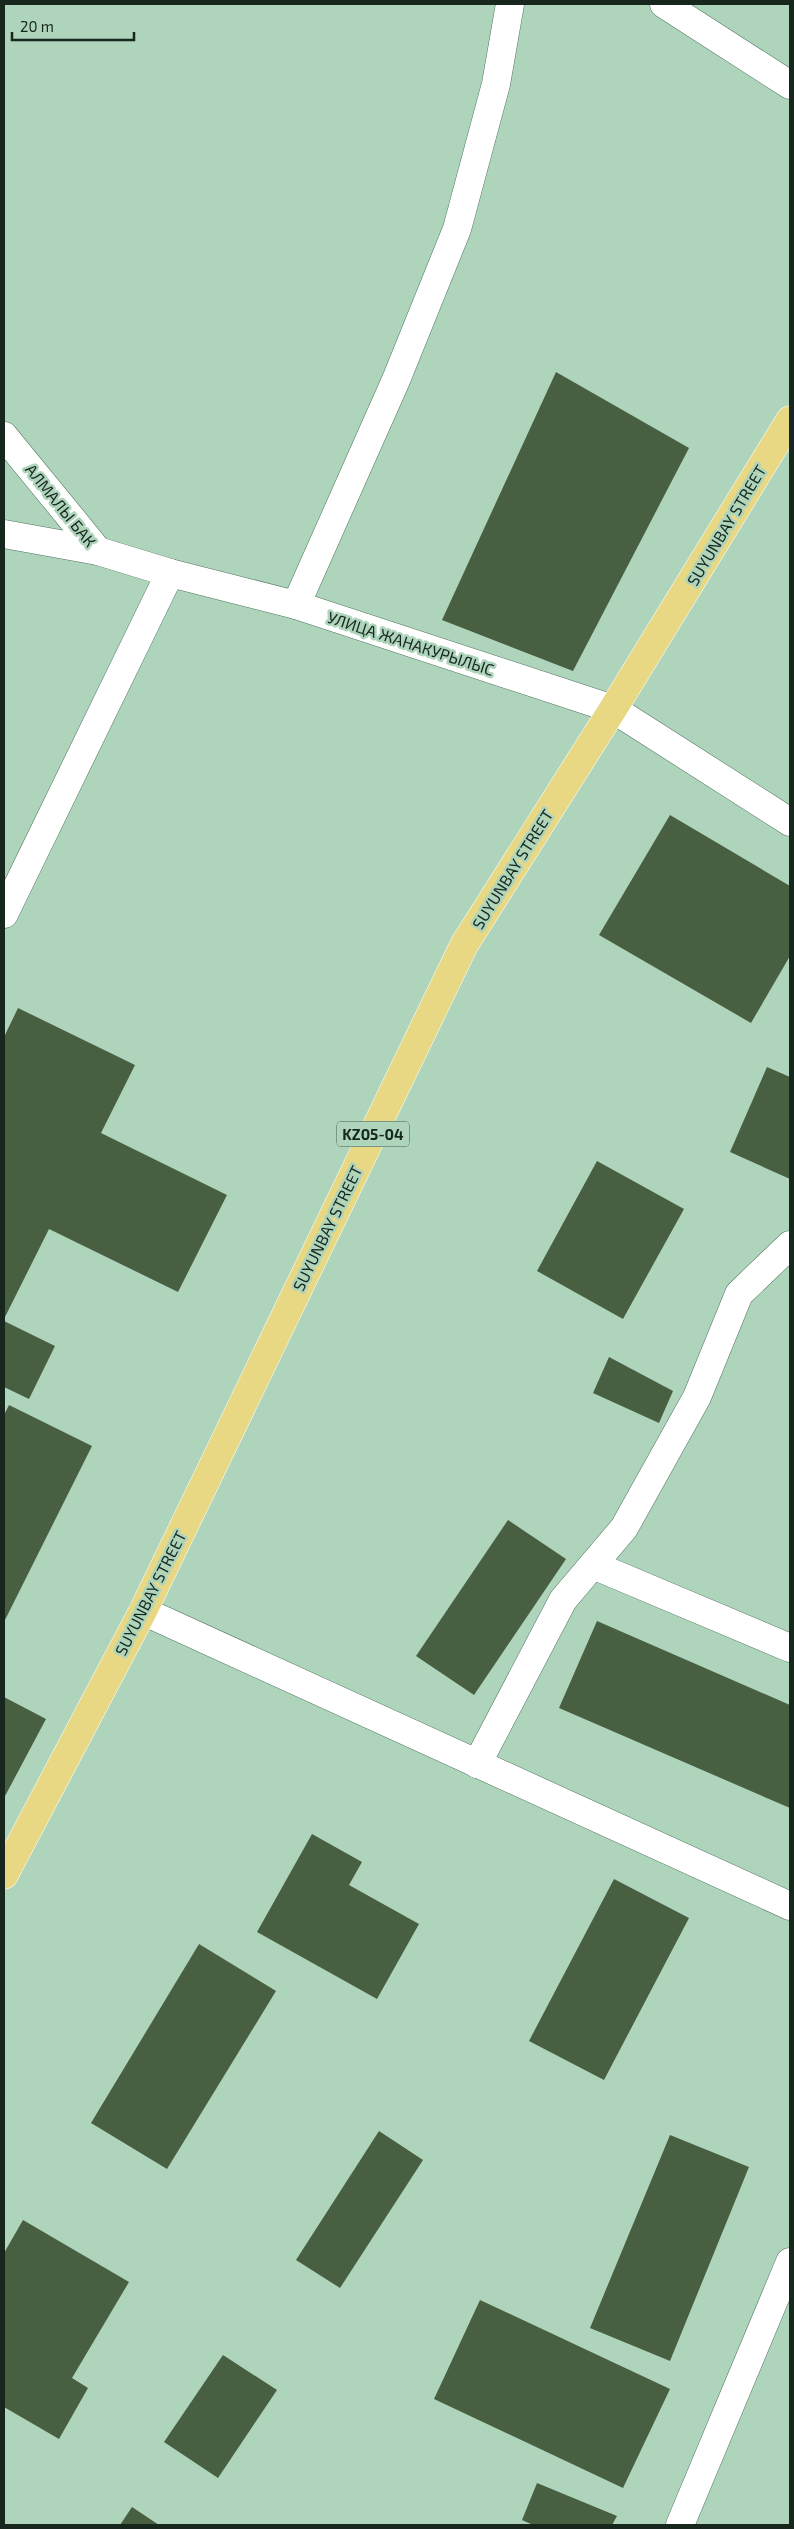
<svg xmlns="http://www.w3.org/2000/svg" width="794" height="2529" font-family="'Exo 2',sans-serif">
  <rect width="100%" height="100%" fill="#aed5bc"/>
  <g fill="#495f41">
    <polygon points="556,372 689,448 573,671 442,620"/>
    <polygon points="670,815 790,886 790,956 751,1023 599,935"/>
    <polygon points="18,1008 135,1065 101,1133 227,1195 178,1292 49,1229 4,1319 4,1037"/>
    <polygon points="767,1067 790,1077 790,1179 730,1152"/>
    <polygon points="597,1161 684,1209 623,1319 537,1271"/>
    <polygon points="4,1321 55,1346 29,1399 4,1387"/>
    <polygon points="609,1357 673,1391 659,1423 593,1393"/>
    <polygon points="9,1405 92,1446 4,1622 4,1415"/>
    <polygon points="508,1520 566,1559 474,1695 416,1656"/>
    <polygon points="597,1621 790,1705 790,1808 559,1708"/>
    <polygon points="4,1697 46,1719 4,1798"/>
    <polygon points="312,1834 362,1862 349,1885 419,1924 377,1999 257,1932"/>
    <polygon points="614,1879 689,1918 604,2080 529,2041"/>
    <polygon points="199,1944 276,1991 167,2169 91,2123"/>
    <polygon points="379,2131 423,2160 340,2288 296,2260"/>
    <polygon points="670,2135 749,2167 670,2361 590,2328"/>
    <polygon points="23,2220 129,2282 72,2378 88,2388 59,2439 4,2407 4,2253"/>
    <polygon points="480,2300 670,2389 623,2488 434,2399"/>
    <polygon points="223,2355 277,2390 218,2478 164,2442"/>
    <polygon points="537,2483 617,2516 612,2525 533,2525 522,2520"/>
    <polygon points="132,2507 159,2525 120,2525"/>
  </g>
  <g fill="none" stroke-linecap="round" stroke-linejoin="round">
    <g stroke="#50735e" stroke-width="29">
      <g id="minor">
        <polyline points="664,4 790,85"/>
        <polyline points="4,436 98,551"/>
        <polyline points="4,534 98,551 170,573 296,605 613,709 790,822"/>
        <polyline points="296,605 396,380 457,229 496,84 510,4"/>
        <polyline points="4,914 170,573"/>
        <polyline points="593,1565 790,1648"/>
        <polyline points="143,1611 790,1906"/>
        <polyline points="477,1764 563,1600 624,1528 697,1397 739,1294 790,1245"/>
        <polyline points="680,2525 790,2262"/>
      </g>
    </g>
    <g stroke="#fff" stroke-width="29">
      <polyline id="major" points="4,1875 143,1611 464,945 613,709 790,420"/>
    </g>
    <use href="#minor" stroke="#fff" stroke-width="28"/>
    <use href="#major" stroke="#e8d783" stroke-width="28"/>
  </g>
  <g text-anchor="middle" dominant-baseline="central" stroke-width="5" stroke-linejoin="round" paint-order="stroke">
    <rect fill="#aed5bc" stroke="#455b4d" stroke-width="1" x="337" y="1121.5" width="72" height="25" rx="4"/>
    <g font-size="15" font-weight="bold" fill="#18271e">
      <text x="373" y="1134">KZ05-04</text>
    </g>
    <g font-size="16" fill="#18271e" stroke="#aed5bc">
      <text transform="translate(61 505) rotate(51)">АЛМАЛЫ БАК</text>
      <text transform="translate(726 525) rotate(-59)">SUYUNBAY STREET</text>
      <text transform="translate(411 643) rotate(18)">УЛИЦА ЖАНАКУРЫЛЫС</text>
      <text transform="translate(512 869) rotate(-58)">SUYUNBAY STREET</text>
      <text transform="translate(327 1228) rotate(-64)">SUYUNBAY STREET</text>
      <text transform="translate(150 1593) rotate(-63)">SUYUNBAY STREET</text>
    </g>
  </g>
  <rect width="794" height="2529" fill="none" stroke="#18271e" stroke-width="10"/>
  <path d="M12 32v8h122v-8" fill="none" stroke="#18271e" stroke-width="2.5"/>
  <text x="20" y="32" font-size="15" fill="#18271e" stroke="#aed5bc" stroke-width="4" paint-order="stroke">20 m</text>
</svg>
